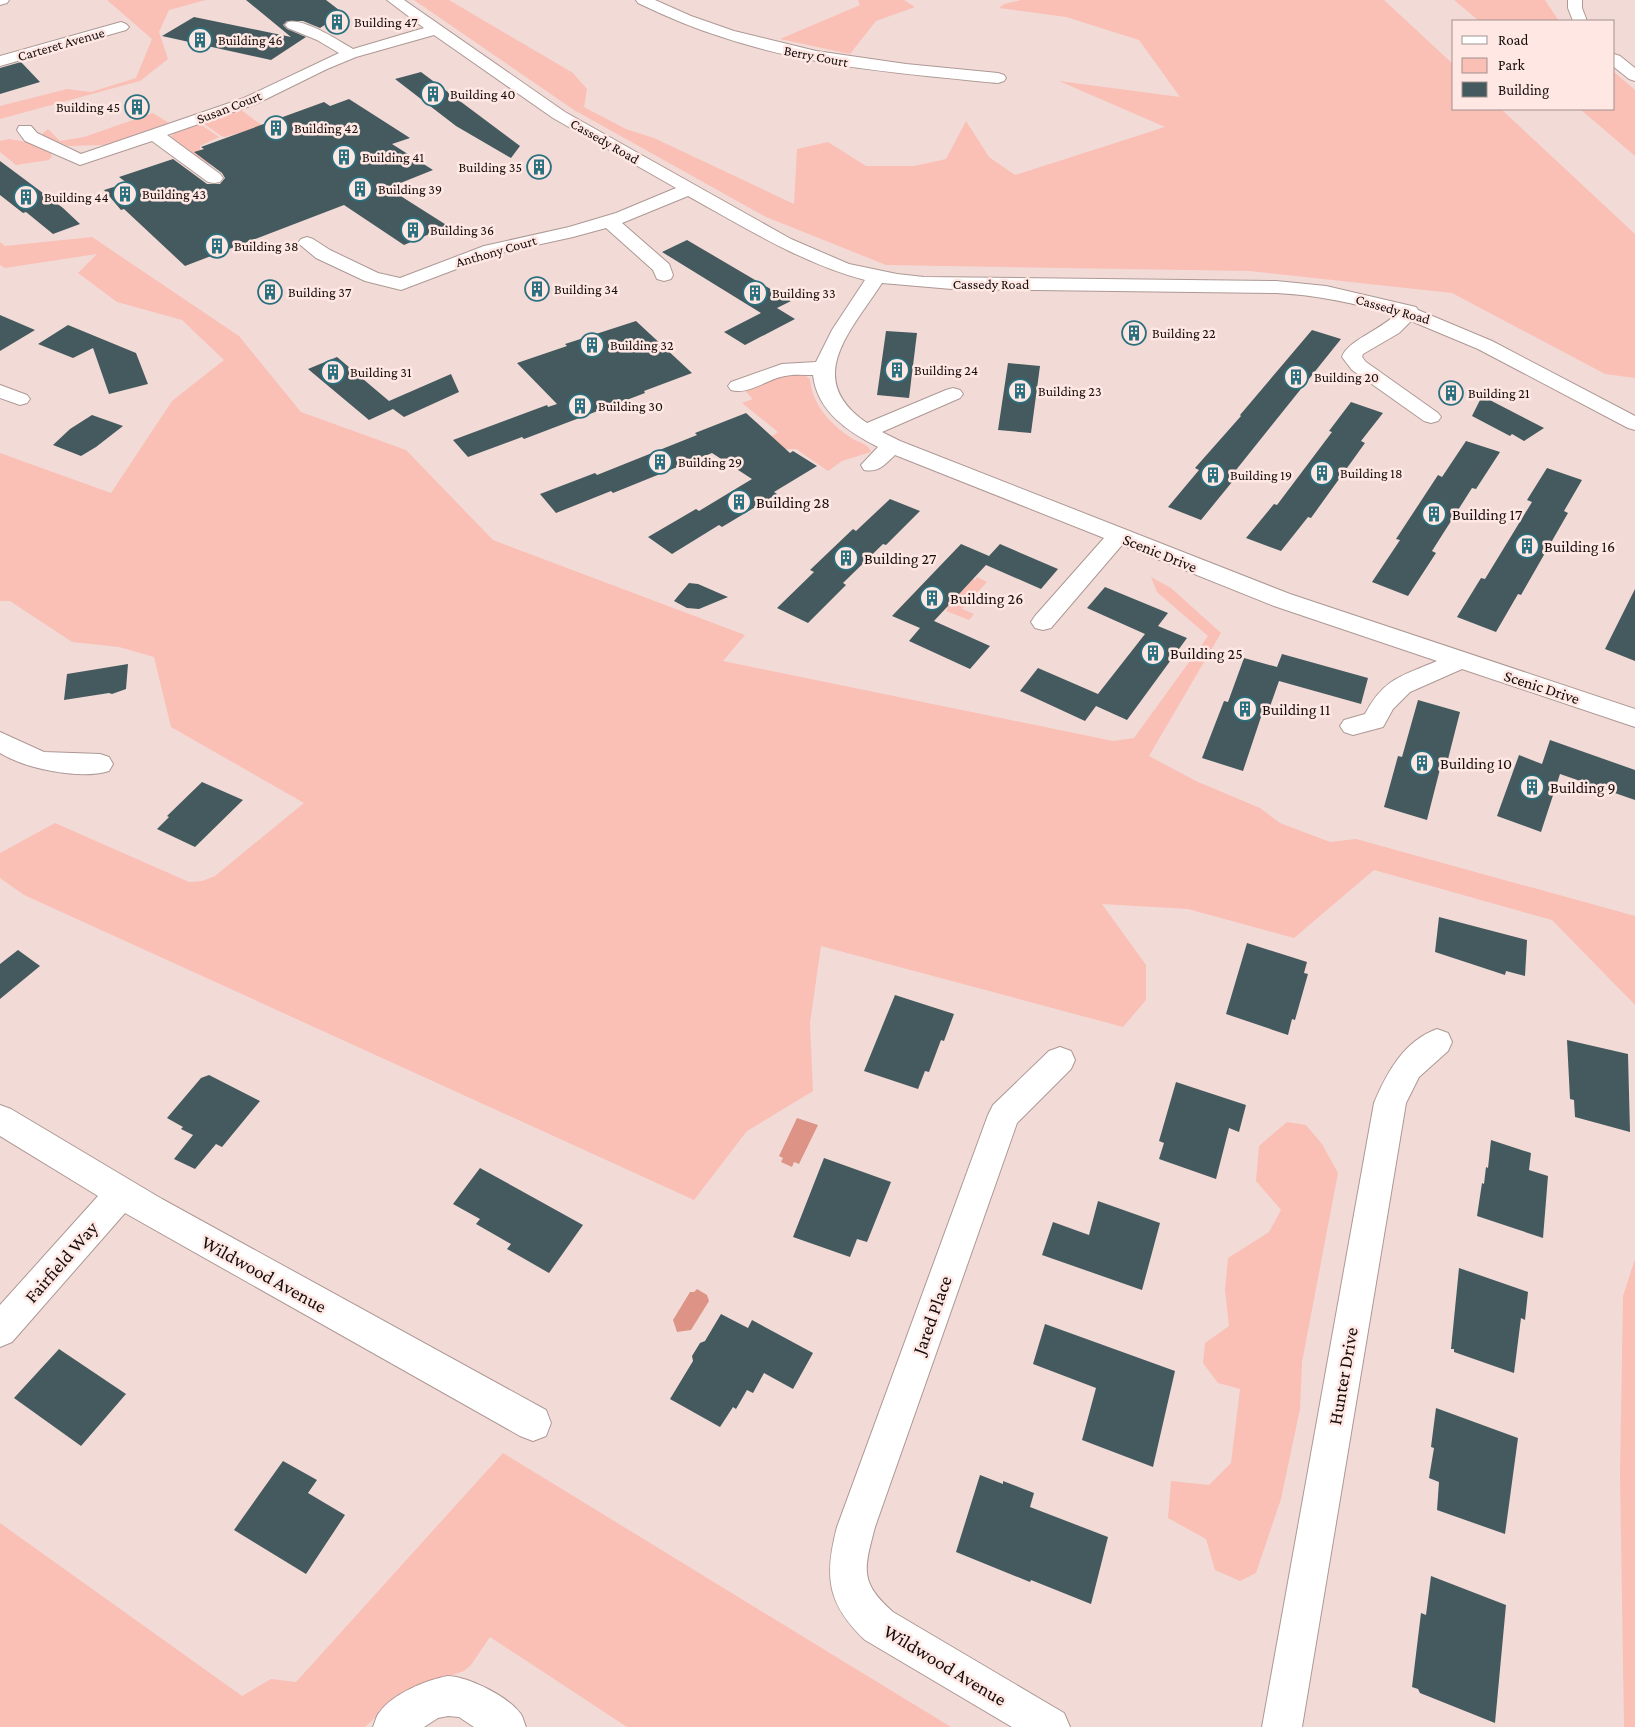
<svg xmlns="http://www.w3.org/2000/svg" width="1635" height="1727" font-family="'Crimson Pro',serif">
  <rect width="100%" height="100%" fill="#f2dbd7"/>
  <g fill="#fabfb5">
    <polygon points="107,0 206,0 169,10 159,32 168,59 140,81 0,119 0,106 67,89 91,92 136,78 152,39"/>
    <polygon points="414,0 449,0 573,73 587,89 584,107 626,129 654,138 794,204 797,149 828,142 866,166 914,166 946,159 966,121 989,157 1015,175 1165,127 1059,81 1180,97 1139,40 1066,17 999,8 1004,4 1021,0 1384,0 1454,65 1454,109 1501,109 1635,234 1635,378 1605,374 1452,293 1249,271 886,265 766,217 574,110"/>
    <polygon points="858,0 904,0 915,7 876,21 850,54 780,39 860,5"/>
    <polygon points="1454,0 1545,0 1559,21 1479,21"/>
    <polygon points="1614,72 1635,90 1635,156 1580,109 1614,109"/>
    <polygon points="241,110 263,126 225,137 221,136 203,123"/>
    <polygon points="153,113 169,123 104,145 68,146 41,135 48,129 60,141 84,137"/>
    <polygon points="200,124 219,137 200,146 200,149 208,155 212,164 207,164 171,137 174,133"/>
    <polygon points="9,139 27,142 50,153 52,156 49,160 16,165 0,152 0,141"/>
    <polygon points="92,237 239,336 301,412 406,450 493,540 745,635 723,661 1113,741 1134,738 1208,636 1157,592 1151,577 1171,588 1221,633 1149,756 1196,781 1260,808 1280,823 1330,842 1356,839 1635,916 1635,1005 1552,920 1374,870 1294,938 1188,909 1102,904 1146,965 1146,1000 1123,1027 821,946 810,1023 813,1091 747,1131 694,1200 24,895 0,878 0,853 55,823 189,882 202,881 215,876 304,803 171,727 154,657 119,647 72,642 10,601 0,601 0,453 111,493 172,401 224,360 182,320 117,302 78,273 97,254 5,268 0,265 0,242 5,246"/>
    <path d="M793,375H804L810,379C812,405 831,425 853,439C860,443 869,444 871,452L842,461L828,471L796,449L752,450L778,432L742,403L753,399L745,391L774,379Z"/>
    <polygon points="977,577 987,582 962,609 974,614 969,620 946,611 948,608 947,607 973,579 975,580"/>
    <polygon points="1287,1122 1306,1125 1322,1144 1338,1173 1302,1362 1300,1409 1281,1499 1256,1573 1240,1581 1215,1570 1206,1539 1168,1518 1171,1481 1209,1485 1231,1463 1240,1389 1218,1383 1203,1363 1205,1343 1229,1326 1225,1290 1228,1258 1269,1232 1281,1210 1256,1181 1259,1146"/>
    <polygon points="1635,1259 1635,1727 1624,1727 1620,1474 1623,1296"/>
    <polygon points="503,1453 951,1727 627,1727 490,1637 471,1665 464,1671 403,1692 365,1727 0,1727 0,1523 242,1696 271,1679 296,1682"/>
  </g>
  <g fill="#dd9386">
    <polygon points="797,1118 818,1125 799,1164 794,1162 792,1167 781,1162 783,1158 779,1156"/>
    <polygon points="697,1289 707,1295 709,1301 691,1330 677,1332 673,1320 690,1292 694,1292"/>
  </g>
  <g fill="#455a5e">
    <polygon points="246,0 326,0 343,13 320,28 303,21 287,21 283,25 287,29 306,37 271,60 162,36 194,17 291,37"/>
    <polygon points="21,62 40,82 0,94 0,68"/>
    <polygon points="421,72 520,146 511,158 456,126 395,79"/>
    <polygon points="349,99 410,138 392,144 433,170 388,188 448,226 404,245 344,205 185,266 124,209 121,210 104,190 127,183 119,177 173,159 207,184 220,184 225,178 222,173 194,152 204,149 201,147 324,102 330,106"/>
    <polygon points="0,161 63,208 80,224 53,234 26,212 23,213 0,195"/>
    <polygon points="687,240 791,301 777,308 795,319 745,345 724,332 761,313 662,252"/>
    <polygon points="0,315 35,330 0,351"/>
    <polygon points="636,321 692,373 644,391 645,393 524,439 522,437 468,457 453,440 547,405 548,407 557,404 517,363 567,346 565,344"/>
    <polygon points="68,325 136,353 148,384 109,394 93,348 73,358 38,344"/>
    <polygon points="1312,330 1341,339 1228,480 1232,482 1201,520 1168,507 1199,470 1195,468 1241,416 1240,415"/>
    <polygon points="886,331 917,333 909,398 877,395"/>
    <polygon points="337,357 389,401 451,374 459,392 404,417 393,409 369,420 308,369"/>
    <polygon points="1008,363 1040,366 1031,433 998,430"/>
    <polygon points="1482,396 1544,428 1524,441 1512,434 1510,436 1472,416"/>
    <polygon points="1351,402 1383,413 1361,441 1365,443 1311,518 1308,517 1281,551 1246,538 1274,504 1277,505 1332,432 1329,431"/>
    <polygon points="746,413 790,453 793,451 817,466 774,492 777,494 722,527 719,525 672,554 648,537 696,509 699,511 752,479 712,453 613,493 611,491 556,513 540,494 595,473 597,475 697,435 695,433"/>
    <polygon points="92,415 123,426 96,447 81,456 53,445 70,429"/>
    <polygon points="1466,441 1500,452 1476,489 1472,488 1432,551 1436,553 1408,596 1372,582 1400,540 1396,539 1438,475 1442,477"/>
    <polygon points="1547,468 1582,480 1564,511 1568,513 1521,595 1518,594 1496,632 1457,617 1481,578 1485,579 1532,502 1527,500"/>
    <polygon points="890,499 920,511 886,545 883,544 843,583 846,585 808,623 777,608 814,572 810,570 853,529 856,531"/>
    <polygon points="961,544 989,556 1000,544 1058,569 1041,589 986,565 934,621 990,646 970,669 909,641 920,628 892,616"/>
    <polygon points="689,583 698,584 728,597 699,609 687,608 674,601"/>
    <polygon points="1105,587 1168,613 1158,626 1187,638 1127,720 1096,706 1085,721 1020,691 1038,668 1098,694 1145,634 1087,608"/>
    <polygon points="1635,589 1635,661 1605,649"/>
    <polygon points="1282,654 1368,678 1361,704 1279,681 1267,715 1262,714 1243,771 1202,758 1224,701 1228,702 1244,658 1277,667"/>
    <polygon points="128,664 126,689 112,694 109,693 64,700 67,674"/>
    <polygon points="1418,700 1460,712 1445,771 1440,769 1427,820 1384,807 1398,756 1402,757"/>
    <polygon points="1550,740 1635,770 1635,800 1560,774 1541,832 1497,816 1519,755 1542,764"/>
    <polygon points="202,782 243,800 195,847 157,829 169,817 167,816"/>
    <polygon points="1439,917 1527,940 1525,976 1506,971 1505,975 1435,952"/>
    <polygon points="1247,943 1307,962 1304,973 1308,974 1295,1020 1292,1019 1288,1035 1226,1014"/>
    <polygon points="18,950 40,966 0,999 0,964"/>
    <polygon points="895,995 954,1014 944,1041 941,1040 929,1072 925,1071 918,1089 864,1071"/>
    <polygon points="1567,1040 1628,1054 1630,1132 1575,1117 1574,1100 1570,1099"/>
    <polygon points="209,1075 260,1101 222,1147 216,1144 195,1169 174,1159 193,1135 181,1129 183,1127 167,1118 201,1078"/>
    <polygon points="1176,1082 1246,1105 1239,1132 1229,1128 1216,1179 1159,1159 1164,1143 1159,1141"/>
    <polygon points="1491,1140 1531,1153 1529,1170 1548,1176 1543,1238 1477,1216 1482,1183 1484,1184 1486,1167 1488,1168"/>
    <polygon points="824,1158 891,1182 867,1242 857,1239 850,1257 793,1237"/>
    <polygon points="480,1168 583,1225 549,1273 507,1249 511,1244 476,1224 480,1219 453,1204"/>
    <polygon points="1098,1201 1160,1223 1142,1290 1042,1255 1053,1222 1089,1235"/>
    <polygon points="1459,1268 1528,1292 1525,1320 1521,1318 1514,1373 1454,1352 1454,1349 1451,1349"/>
    <polygon points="721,1314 748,1328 752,1320 813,1353 793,1389 764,1373 753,1393 747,1390 736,1409 733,1407 720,1427 670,1399 693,1361 692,1356 700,1343 705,1341"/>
    <polygon points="1045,1324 1175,1371 1153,1467 1082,1440 1096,1388 1033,1364"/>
    <polygon points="59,1349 126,1394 81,1446 14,1398"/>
    <polygon points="1436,1408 1518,1438 1505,1534 1437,1510 1439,1482 1429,1478 1434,1448 1431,1447"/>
    <polygon points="283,1461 317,1480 308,1493 345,1515 306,1574 234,1530"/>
    <polygon points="980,1475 1003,1484 1003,1481 1034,1493 1030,1507 1108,1537 1091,1604 1031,1580 1030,1582 956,1552"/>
    <polygon points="1431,1576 1506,1605 1495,1723 1420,1693 1418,1689 1412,1687 1421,1613 1426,1615"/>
  </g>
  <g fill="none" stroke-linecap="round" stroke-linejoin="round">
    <g stroke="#ad9894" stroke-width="2">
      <g id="minor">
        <polygon points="0,0 9,0 7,3 0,5"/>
        <path d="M387,0H404L565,112L791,239L849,264L897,274L924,277L1276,281L1326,286L1416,307L1418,310L1492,341L1635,416V430L1628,428L1478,349L1411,321L1399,333L1363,354L1362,357L1366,362L1438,413L1441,417L1438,421L1431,423L1424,421L1352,370L1342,357C1347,341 1380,330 1395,315C1355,303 1317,295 1276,293L952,289L882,283C851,331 802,379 867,423L946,390L953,388L960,390L963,394L960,398L882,432L900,441L1290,594L1635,709V727L1462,669L1410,692L1393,709L1383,727L1353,735L1344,732L1340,726L1344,720L1365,714C1384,678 1402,676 1437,661L1274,606L1122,545L1051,628L1043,630L1035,628L1031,622L1035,616L1104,538L895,455C885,464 879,473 864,470L861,465L878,447C848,432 817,411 813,375C804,375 794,374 785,376C767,379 749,395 731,390L728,386L731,382L782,364L816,362L832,330L865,280C801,263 746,228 688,196L622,223L669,264L673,275L671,279L664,281L657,279L653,270L606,228L573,237L496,254L401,290L365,281L316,258L298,243L301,239L307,237L313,239L330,250L378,273L400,278L484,246L569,227L616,213L676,188L553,118L434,35L356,57L327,69L256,104L167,135L220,174L223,178L220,182L214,183L208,182L152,141L80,165L25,141L17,130L19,126H31L37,133L81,154L244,98L339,53L317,40L288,28L285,25L288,22C304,18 338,40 353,49L424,28Z"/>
        <path d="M636,0H655L691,16L734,31L816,51L906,64L998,73L1004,75L1006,78L1004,81L998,83C906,74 811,67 722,37C693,28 665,16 638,3Z"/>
        <polygon points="1568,0 1582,0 1582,8 1587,21 1573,21 1568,8"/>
        <polygon points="121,22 126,24 129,27 126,30 0,66 0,56"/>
        <polygon points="1614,54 1620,56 1635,68 1635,81 1629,79 1614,67"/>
        <polygon points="0,385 27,395 30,399 27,403 20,405 0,398"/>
        <path d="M0,732L44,752L100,754L109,757L113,764L109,771C80,780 26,769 0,753Z"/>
        <path d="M1437,1029L1448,1033L1452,1042L1448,1051L1419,1077L1406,1103L1302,1727H1262L1374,1103C1387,1072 1404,1041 1437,1029Z"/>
        <path d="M1060,1047L1071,1051L1075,1060L1071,1069L1017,1123L875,1527C864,1569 859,1582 893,1612L1064,1713L1070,1727H1012L865,1640C827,1604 824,1576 837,1527L988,1115L993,1105L1049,1051Z"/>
        <polygon points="0,1105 11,1109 162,1199 546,1410 551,1423 546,1436 533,1441 520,1436 125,1213 12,1342 0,1347 0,1305 98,1196 0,1136"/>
        <path d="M448,1676C469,1677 507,1696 520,1713C523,1716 524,1723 526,1727H474L459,1717L448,1716L438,1718L424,1727H373C375,1723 376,1716 379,1713C392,1694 426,1680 448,1676Z"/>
      </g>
    </g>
    <use href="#minor" fill="#fff" fill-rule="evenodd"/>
  </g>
  <defs>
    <g id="building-ring" transform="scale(1.25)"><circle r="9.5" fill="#ffe8e4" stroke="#2a707f" stroke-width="1.5"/><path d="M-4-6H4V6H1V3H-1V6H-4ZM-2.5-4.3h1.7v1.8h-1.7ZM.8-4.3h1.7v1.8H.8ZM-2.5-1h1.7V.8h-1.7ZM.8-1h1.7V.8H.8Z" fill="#2a707f"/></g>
  </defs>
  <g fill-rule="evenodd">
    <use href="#building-ring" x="337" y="22"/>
    <use href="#building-ring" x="200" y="40"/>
    <use href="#building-ring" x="433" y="94"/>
    <use href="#building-ring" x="137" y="107"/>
    <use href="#building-ring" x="276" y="128"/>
    <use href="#building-ring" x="344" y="157"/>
    <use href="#building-ring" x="539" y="167"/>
    <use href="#building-ring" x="360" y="189"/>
    <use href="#building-ring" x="125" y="194"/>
    <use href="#building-ring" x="26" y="197"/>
    <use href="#building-ring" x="413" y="230"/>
    <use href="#building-ring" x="217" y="246"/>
    <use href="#building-ring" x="537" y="289"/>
    <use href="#building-ring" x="270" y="292"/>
    <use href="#building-ring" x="755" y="293"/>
    <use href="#building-ring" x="1134" y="333"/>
    <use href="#building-ring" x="592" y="345"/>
    <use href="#building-ring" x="897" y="370"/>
    <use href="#building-ring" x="333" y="372"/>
    <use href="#building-ring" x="1296" y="377"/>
    <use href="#building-ring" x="1020" y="391"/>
    <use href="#building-ring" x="1451" y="393"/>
    <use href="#building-ring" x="580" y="406"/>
    <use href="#building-ring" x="660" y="462"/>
    <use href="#building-ring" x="1322" y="473"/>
    <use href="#building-ring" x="1213" y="475"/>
    <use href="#building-ring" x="739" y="502"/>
    <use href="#building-ring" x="1434" y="514"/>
    <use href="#building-ring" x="1527" y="546"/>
    <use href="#building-ring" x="846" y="558"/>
    <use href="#building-ring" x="932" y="598"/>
    <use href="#building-ring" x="1153" y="653"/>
    <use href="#building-ring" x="1245" y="709"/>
    <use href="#building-ring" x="1422" y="763"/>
    <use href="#building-ring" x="1532" y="787"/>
  </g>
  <g text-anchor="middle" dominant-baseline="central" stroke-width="5" stroke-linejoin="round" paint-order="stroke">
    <g font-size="14" fill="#140d0b" stroke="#ffe8e4" text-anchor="start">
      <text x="354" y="22">Building 47</text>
      <text x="218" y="40">Building 46</text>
      <text x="450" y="94">Building 40</text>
      <text x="120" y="107" text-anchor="end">Building 45</text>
      <text x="294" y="128">Building 42</text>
      <text x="362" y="157">Building 41</text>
      <text x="522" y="167" text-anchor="end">Building 35</text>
      <text x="378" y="189">Building 39</text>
      <text x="142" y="194">Building 43</text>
      <text x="44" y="197">Building 44</text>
      <text x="430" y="230">Building 36</text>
      <text x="234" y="246">Building 38</text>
      <text x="554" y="289">Building 34</text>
      <text x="288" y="292">Building 37</text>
      <text x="772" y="293">Building 33</text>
      <text x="1152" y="333">Building 22</text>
      <text x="610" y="345">Building 32</text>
      <text x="914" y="370">Building 24</text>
      <text x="350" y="372">Building 31</text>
      <text x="1314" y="377">Building 20</text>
      <text x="1038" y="391">Building 23</text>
      <text x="1468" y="393">Building 21</text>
      <text x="598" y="406">Building 30</text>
      <text x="678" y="462">Building 29</text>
      <text x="1340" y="473">Building 18</text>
      <text x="1230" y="475">Building 19</text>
    </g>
    <g font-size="14" fill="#140d0b" stroke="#ffe8e4">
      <text transform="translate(61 44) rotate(-16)">Carteret Avenue</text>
      <text transform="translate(816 56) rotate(11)">Berry Court</text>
      <text transform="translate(229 107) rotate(-21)">Susan Court</text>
      <text transform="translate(605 141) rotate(30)">Cassedy Road</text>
      <text transform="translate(496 251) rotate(-16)">Anthony Court</text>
      <text x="991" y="284">Cassedy Road</text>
      <text transform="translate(1393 309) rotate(16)">Cassedy Road</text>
    </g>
    <g font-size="16" fill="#140d0b" stroke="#ffe8e4" text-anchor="start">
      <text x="756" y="502">Building 28</text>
      <text x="1452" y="514">Building 17</text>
      <text x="1544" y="546">Building 16</text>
      <text x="864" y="558">Building 27</text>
      <text x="950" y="598">Building 26</text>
      <text x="1170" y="653">Building 25</text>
      <text x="1262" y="709">Building 11</text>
      <text x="1440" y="763">Building 10</text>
      <text x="1550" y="787">Building 9</text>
    </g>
    <g font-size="16" fill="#140d0b" stroke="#ffe8e4">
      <text transform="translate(1160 553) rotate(22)">Scenic Drive</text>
      <text transform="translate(1542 687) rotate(18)">Scenic Drive</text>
    </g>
    <g font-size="19" fill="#140d0b" stroke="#ffe8e4">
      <text transform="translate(61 1262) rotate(-49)">Fairfield Way</text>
      <text transform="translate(264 1274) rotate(29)">Wildwood Avenue</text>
      <text transform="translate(932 1315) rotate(-70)">Jared Place</text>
      <text transform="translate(1343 1376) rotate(-80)">Hunter Drive</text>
      <text transform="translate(945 1665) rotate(31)">Wildwood Avenue</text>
    </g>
  </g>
  <rect x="1452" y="20" width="162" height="90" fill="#ffe8e4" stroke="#a1908d"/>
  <rect x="1462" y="36" width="25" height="8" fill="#ffffff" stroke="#a1908d"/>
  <text x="1498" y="45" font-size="15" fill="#140d0b">Road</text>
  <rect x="1462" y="58" width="25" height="15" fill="#fabfb5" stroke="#a1908d"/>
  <text x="1498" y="70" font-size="15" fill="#140d0b">Park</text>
  <rect x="1462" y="82" width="25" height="15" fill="#455a5e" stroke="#a1908d"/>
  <text x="1498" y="95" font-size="15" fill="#140d0b">Building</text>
</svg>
